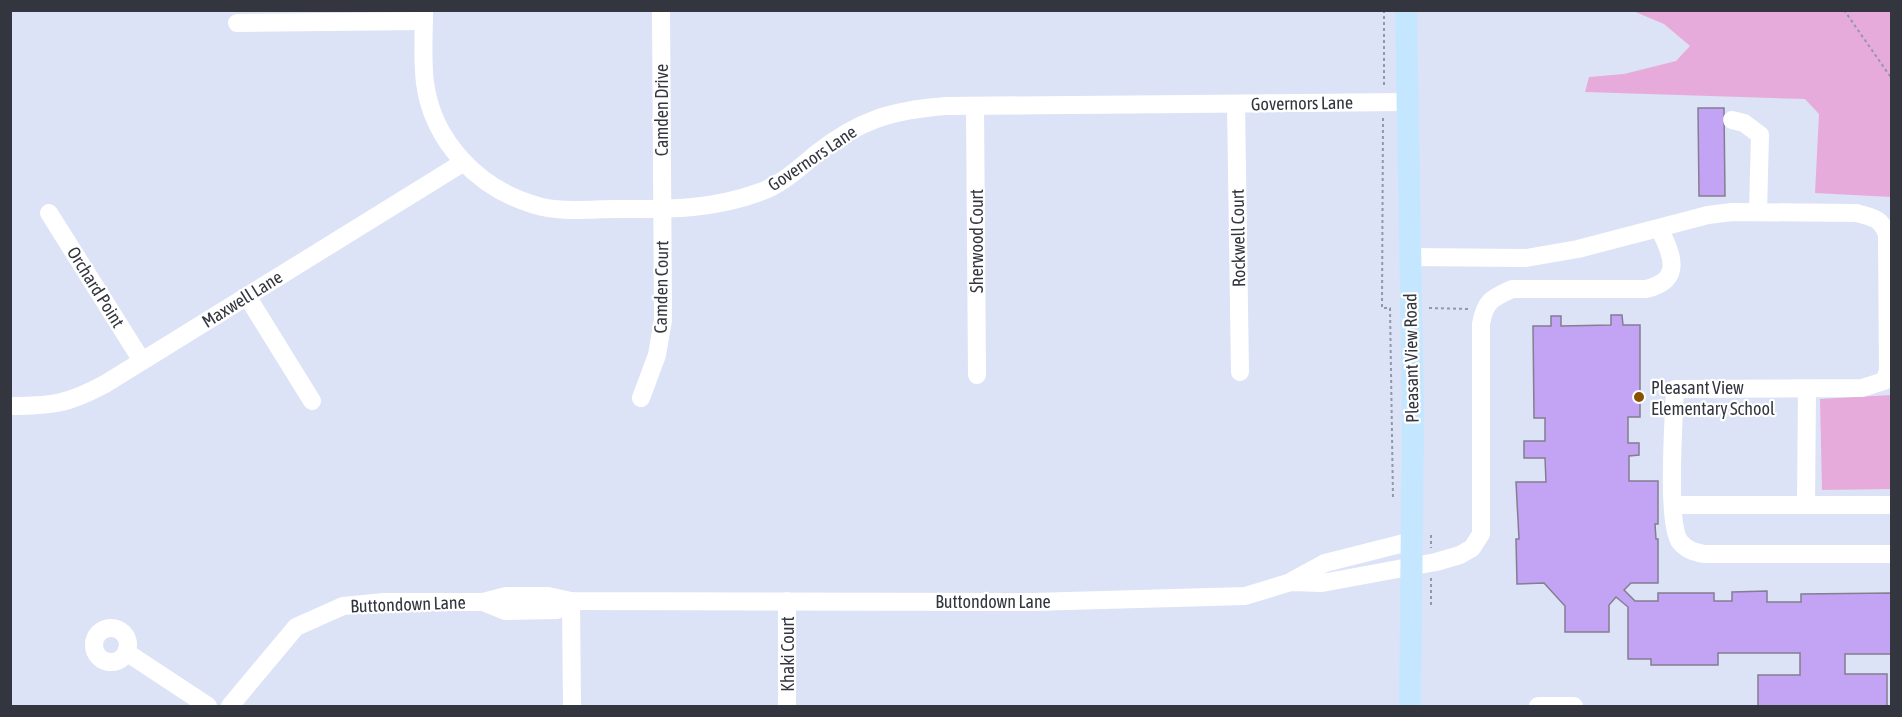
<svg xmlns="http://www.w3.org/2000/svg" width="1902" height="717" font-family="'Asap Condensed',sans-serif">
  <rect width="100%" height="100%" fill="#dce3f7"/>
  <g fill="#e7abdb">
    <polygon points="1633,11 1891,11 1891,197 1815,193 1819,114 1805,99 1585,92 1589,77 1624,74 1676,61 1690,46 1664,24"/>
    <polygon points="1891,395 1891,489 1822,490 1820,399"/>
  </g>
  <g fill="#c3a3f4" stroke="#847e90" stroke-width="1.5">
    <polygon points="1698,108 1724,108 1725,196 1699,196"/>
    <polygon points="1611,315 1622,315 1623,325 1640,325 1640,417 1628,417 1628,443 1639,443 1639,455 1629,456 1629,481 1658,481 1658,524 1655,524 1656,539 1658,539 1658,583 1631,583 1624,590 1635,601 1658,601 1658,593 1714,593 1714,601 1732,601 1732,592 1767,591 1767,602 1801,602 1801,594 1892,593 1892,654 1845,654 1845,674 1887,674 1887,706 1758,706 1758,675 1800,675 1800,653 1718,653 1718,665 1651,665 1651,659 1628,659 1628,607 1616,597 1609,605 1609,632 1565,632 1565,606 1544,583 1517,584 1516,539 1519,539 1516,482 1546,482 1545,458 1524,458 1524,441 1545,441 1545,418 1534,418 1533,326 1551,326 1551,316 1561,316 1561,326 1611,325"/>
  </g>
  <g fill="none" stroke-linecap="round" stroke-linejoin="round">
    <g stroke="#9298a6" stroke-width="2" stroke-dasharray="3 3" stroke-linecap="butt">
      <polyline points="1384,10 1384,86"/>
      <polyline points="1844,10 1892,79"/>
      <polyline points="1383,118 1382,308 1390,308 1393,499"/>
      <polyline points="1429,308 1469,309"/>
      <polyline points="1431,535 1431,548"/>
      <polyline points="1431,605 1431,577"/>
    </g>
    <g stroke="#fff" stroke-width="18">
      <path d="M424,10C424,34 422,60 425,83C433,142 479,189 535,205C560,213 590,209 616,209C667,209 712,210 760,192C781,185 799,168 816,154C859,120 892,110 946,106L1407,102"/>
      <polyline points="237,23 424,21"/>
      <polyline points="1236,104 1240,372"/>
      <polyline points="975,106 977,375"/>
      <polyline points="1732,120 1744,123 1760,135 1758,212"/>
      <polyline points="49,213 142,361"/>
      <path d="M1409,257L1526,258L1578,249L1708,215L1732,212L1857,213C1873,218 1880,217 1887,234L1888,371L1884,381L1862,388L1675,389C1674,417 1666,523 1680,542C1687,550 1694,552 1704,554H1892"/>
      <polyline points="247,296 312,401"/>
      <polyline points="641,398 657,355 663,320 661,10"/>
      <path d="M10,406C52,406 68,404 105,384L464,162"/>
      <polyline points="1806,504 1807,390"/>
      <polyline points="1673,505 1892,505"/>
      <polyline points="1292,581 1325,563 1412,541"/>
      <polyline points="571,601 572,706"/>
      <polyline points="787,601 787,706"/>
      <polyline points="483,602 505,611 557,610 571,601"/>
      <circle cx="111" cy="645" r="17"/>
      <polyline points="126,652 208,706"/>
      <path d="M230,706L296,627L343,606L384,602H483L506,596H548L571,601L1032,602L1245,596L1291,582L1322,583L1436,562L1460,555L1472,548L1481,534V324C1485,301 1492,298 1512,289H1646C1684,280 1672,254 1659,228"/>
      <polyline points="1538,706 1574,706"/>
    </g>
    <polyline stroke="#c4e6ff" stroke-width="22" points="1406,10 1413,414 1410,706"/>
  </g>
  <circle fill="#875100" stroke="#fff" stroke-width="2" cx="1639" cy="397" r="6"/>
  <g text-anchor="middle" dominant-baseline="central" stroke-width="4.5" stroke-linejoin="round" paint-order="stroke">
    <g font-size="18" fill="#33363e" stroke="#fff">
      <text transform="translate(1302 103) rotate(-1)">Governors Lane</text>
      <text transform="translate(661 110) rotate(-90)">Camden Drive</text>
      <text transform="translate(812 158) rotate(-34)">Governors Lane</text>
      <text transform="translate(1238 238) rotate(-91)">Rockwell Court</text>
      <text transform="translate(976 241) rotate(-90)">Sherwood Court</text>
      <text transform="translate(96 287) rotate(58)">Orchard Point</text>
      <text transform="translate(661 287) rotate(-89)">Camden Court</text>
      <text transform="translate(242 299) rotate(-32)">Maxwell Lane</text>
      <text transform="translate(1411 358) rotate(-91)">Pleasant View Road</text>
      <text x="993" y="601">Buttondown Lane</text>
      <text transform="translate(408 604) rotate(-2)">Buttondown Lane</text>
      <text transform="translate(787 654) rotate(-90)">Khaki Court</text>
    </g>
    <g font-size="18" fill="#33363e" stroke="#fff" text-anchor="start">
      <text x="1651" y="387">Pleasant View<tspan x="1651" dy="21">Elementary School</tspan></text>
    </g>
  </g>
  <rect width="1902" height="717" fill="none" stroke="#33363e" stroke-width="24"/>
</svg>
